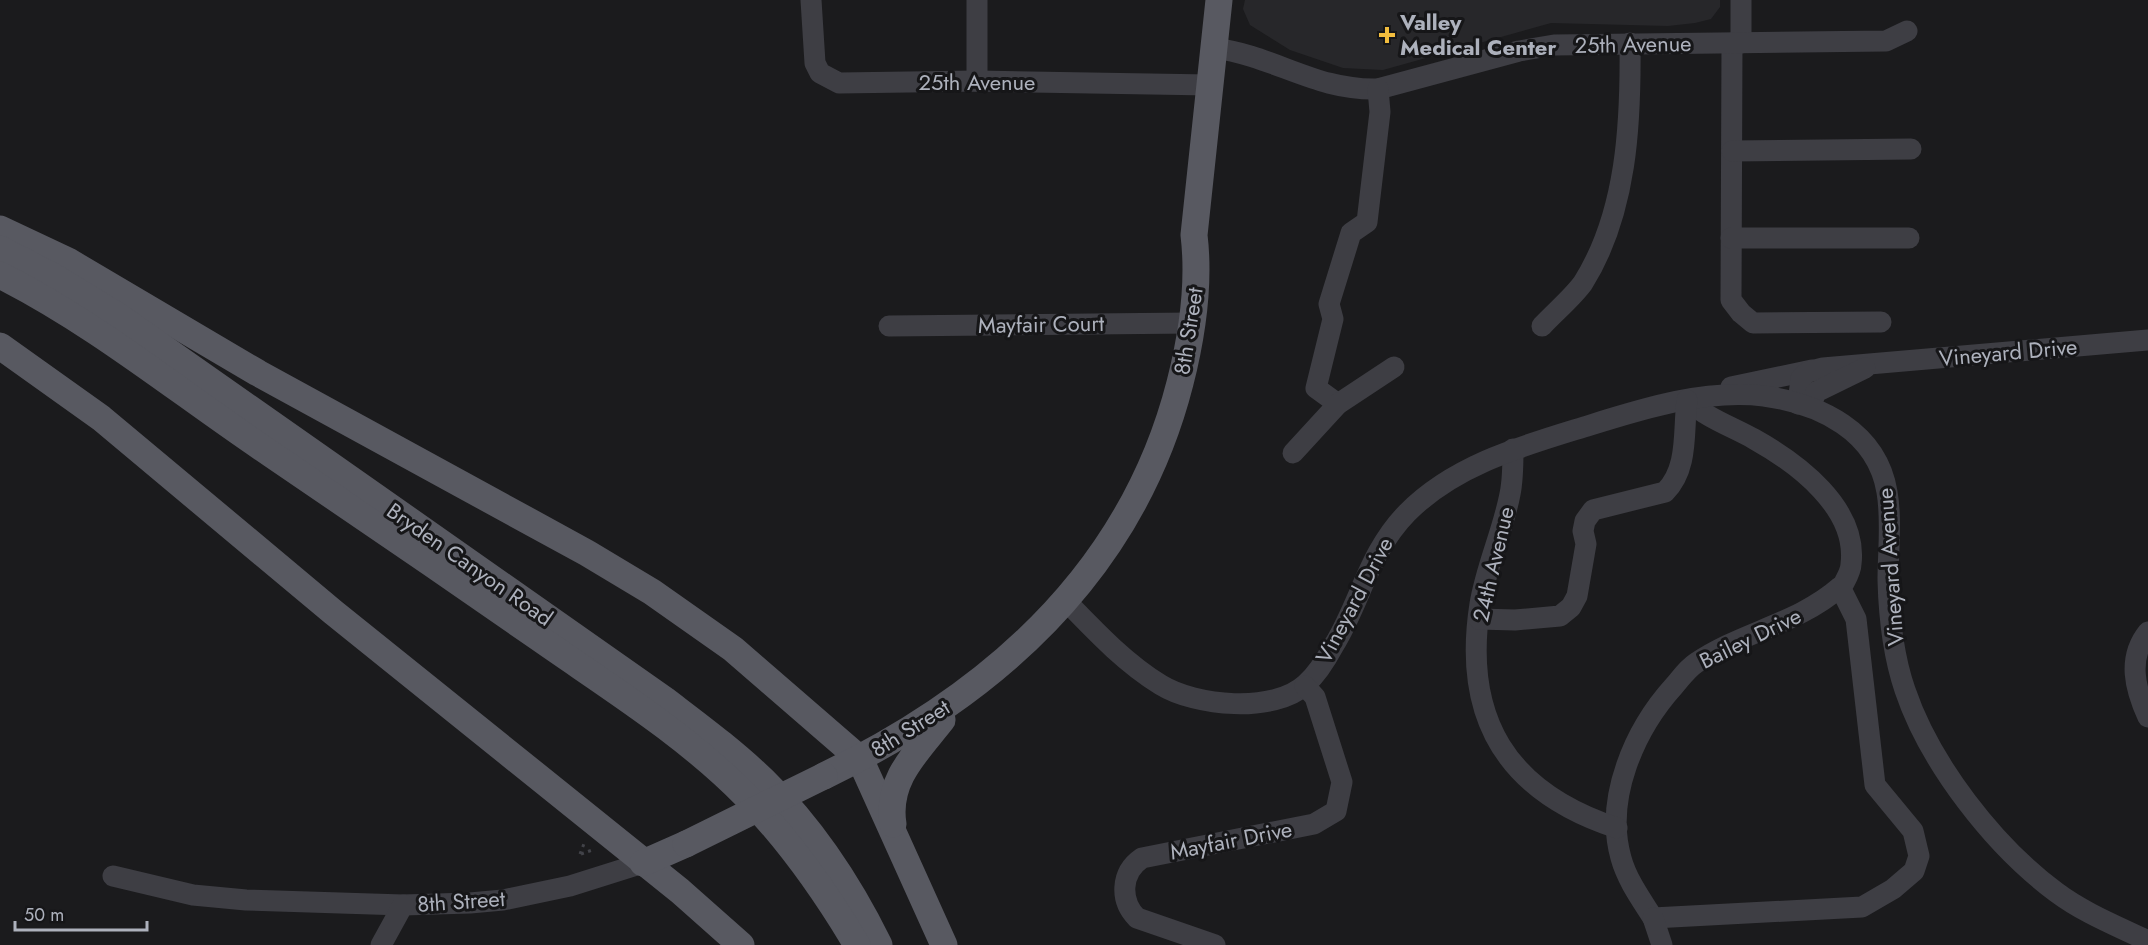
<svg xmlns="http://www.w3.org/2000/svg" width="2148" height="945" font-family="Jost,sans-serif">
  <rect width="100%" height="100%" fill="#1b1b1d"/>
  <polygon fill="#27272a" points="1245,0 1720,0 1720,7 1711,19 1695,23 1668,26 1551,23 1383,70 1343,68 1290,50 1250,25 1243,9"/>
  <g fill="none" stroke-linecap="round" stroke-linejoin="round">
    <g stroke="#424349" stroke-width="3" stroke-dasharray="3 4.5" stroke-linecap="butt">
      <polyline points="580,854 585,841"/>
      <polyline points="581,854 595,849"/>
    </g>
    <g stroke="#3e3e44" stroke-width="21">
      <polyline points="811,0 815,63 820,73 839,83 977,81 1210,85"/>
      <polyline points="977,0 977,81"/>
      <polyline points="1741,0 1741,43"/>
      <polyline points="1732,43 1731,300 1741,313 1753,323 1881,322"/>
      <path d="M1214,48C1275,56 1316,91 1378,89L1519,51L1554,45L1886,41L1907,31"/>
      <polyline points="1732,151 1911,149"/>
      <polyline points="1731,238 1909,238"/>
      <polyline points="889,326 1192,323"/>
      <path d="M1542,326C1555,312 1572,298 1583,283C1627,213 1631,123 1630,43"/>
      <polyline points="1731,387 1812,370"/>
      <path d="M1687,400C1708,419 1731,426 1754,439C1797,463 1858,508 1851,564C1851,571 1846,579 1843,585L1840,587C1798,624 1741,632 1696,663C1687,669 1681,678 1674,686C1635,729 1604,798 1621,858C1627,880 1641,899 1653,918L1862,907L1893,889L1914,871L1919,856L1913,831L1875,785L1856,619L1840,587"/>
      <polyline points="1338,404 1316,388 1333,319 1329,304 1351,233 1367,222 1380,112 1378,89"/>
      <polyline points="1798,404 1801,378 1808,372 1823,368 2148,340"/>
      <polyline points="1810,407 1816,392 1865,368"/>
      <path d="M1513,449C1513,464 1513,480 1510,494C1503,531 1486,567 1480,604C1462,719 1507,792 1617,828"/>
      <polyline points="1293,453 1338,404 1394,367"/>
      <path d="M1066,601C1095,631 1125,663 1161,685C1195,706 1274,714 1306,684C1316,675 1327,658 1334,645C1361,601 1368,553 1407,513C1454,465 1522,446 1584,427C1642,409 1703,389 1764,396C1820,404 1877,431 1887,492C1892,521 1888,551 1888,580C1889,617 1893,655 1905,690C1930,764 1994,846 2056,892C2084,913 2117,926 2148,941"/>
      <path d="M1479,619L1515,620L1560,616L1571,607L1577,596L1586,544L1583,531L1585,521L1593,510L1665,492C1689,468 1683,431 1687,400"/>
      <path d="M2148,632C2127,658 2135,689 2148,717"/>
      <polyline points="113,876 193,895 246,900 403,905 470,903 503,900 570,886 643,863"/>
      <polyline points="1653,918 1662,945"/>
      <polyline points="381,945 403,905"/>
      <path d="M1215,945L1137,918C1120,901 1120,873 1142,858L1314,824L1336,811L1342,782L1315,697L1305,686"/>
    </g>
    <g stroke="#585961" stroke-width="27">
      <polyline points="0,229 68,261 258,373 587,553 652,592 733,649 860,759 944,945"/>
      <path d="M0,249L54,277L118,316L665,700C699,726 733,751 764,781C812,828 850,886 879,945"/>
      <path d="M0,275C97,324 180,393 271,454C361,515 450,576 539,638C609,687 685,734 745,795C789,840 825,891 857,945"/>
      <polyline points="0,346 101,418 333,612 680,891 741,945"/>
      <path d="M824,776C994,694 1132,571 1180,383C1192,336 1200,285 1194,235L1219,0"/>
      <path d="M893,824C886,780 917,752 942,720"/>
      <polyline points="643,863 686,844"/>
    </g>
    <polyline stroke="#585961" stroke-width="27" points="686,844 824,776"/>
  </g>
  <path fill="#f2bd3e" stroke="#161618" stroke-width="2" d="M1384 26h6v6h6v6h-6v6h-6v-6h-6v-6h6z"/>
  <g text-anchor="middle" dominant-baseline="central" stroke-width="6" stroke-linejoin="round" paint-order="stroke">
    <g font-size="22" font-weight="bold" fill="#adb1bc" stroke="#161618" text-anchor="start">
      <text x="1400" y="22">Valley<tspan x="1400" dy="25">Medical Center</tspan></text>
    </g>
    <g font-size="22" fill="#adb1bc" stroke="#161618">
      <text transform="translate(1633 44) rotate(-1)">25th Avenue</text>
      <text x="977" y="82">25th Avenue</text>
      <text transform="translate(1041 324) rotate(-1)">Mayfair Court</text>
      <text transform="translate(1188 331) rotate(-81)">8th Street</text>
      <text transform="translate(2008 352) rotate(-5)">Vineyard Drive</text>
      <text transform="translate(470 564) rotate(35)">Bryden Canyon Road</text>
      <text transform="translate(1493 564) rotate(-77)">24th Avenue</text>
      <text transform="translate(1890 567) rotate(-94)">Vineyard Avenue</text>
      <text transform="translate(1354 600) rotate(-62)">Vineyard Drive</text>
      <text transform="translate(1750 638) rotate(-26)">Bailey Drive</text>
      <text transform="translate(910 728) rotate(-32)">8th Street</text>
      <text transform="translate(1231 840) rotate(-11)">Mayfair Drive</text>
      <text transform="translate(461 901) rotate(-4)">8th Street</text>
    </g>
  </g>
  <path d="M15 921v9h132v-9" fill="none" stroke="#adb1bc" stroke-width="3"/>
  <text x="24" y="921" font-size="18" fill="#adb1bc" stroke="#161618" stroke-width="4.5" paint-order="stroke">50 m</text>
</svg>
